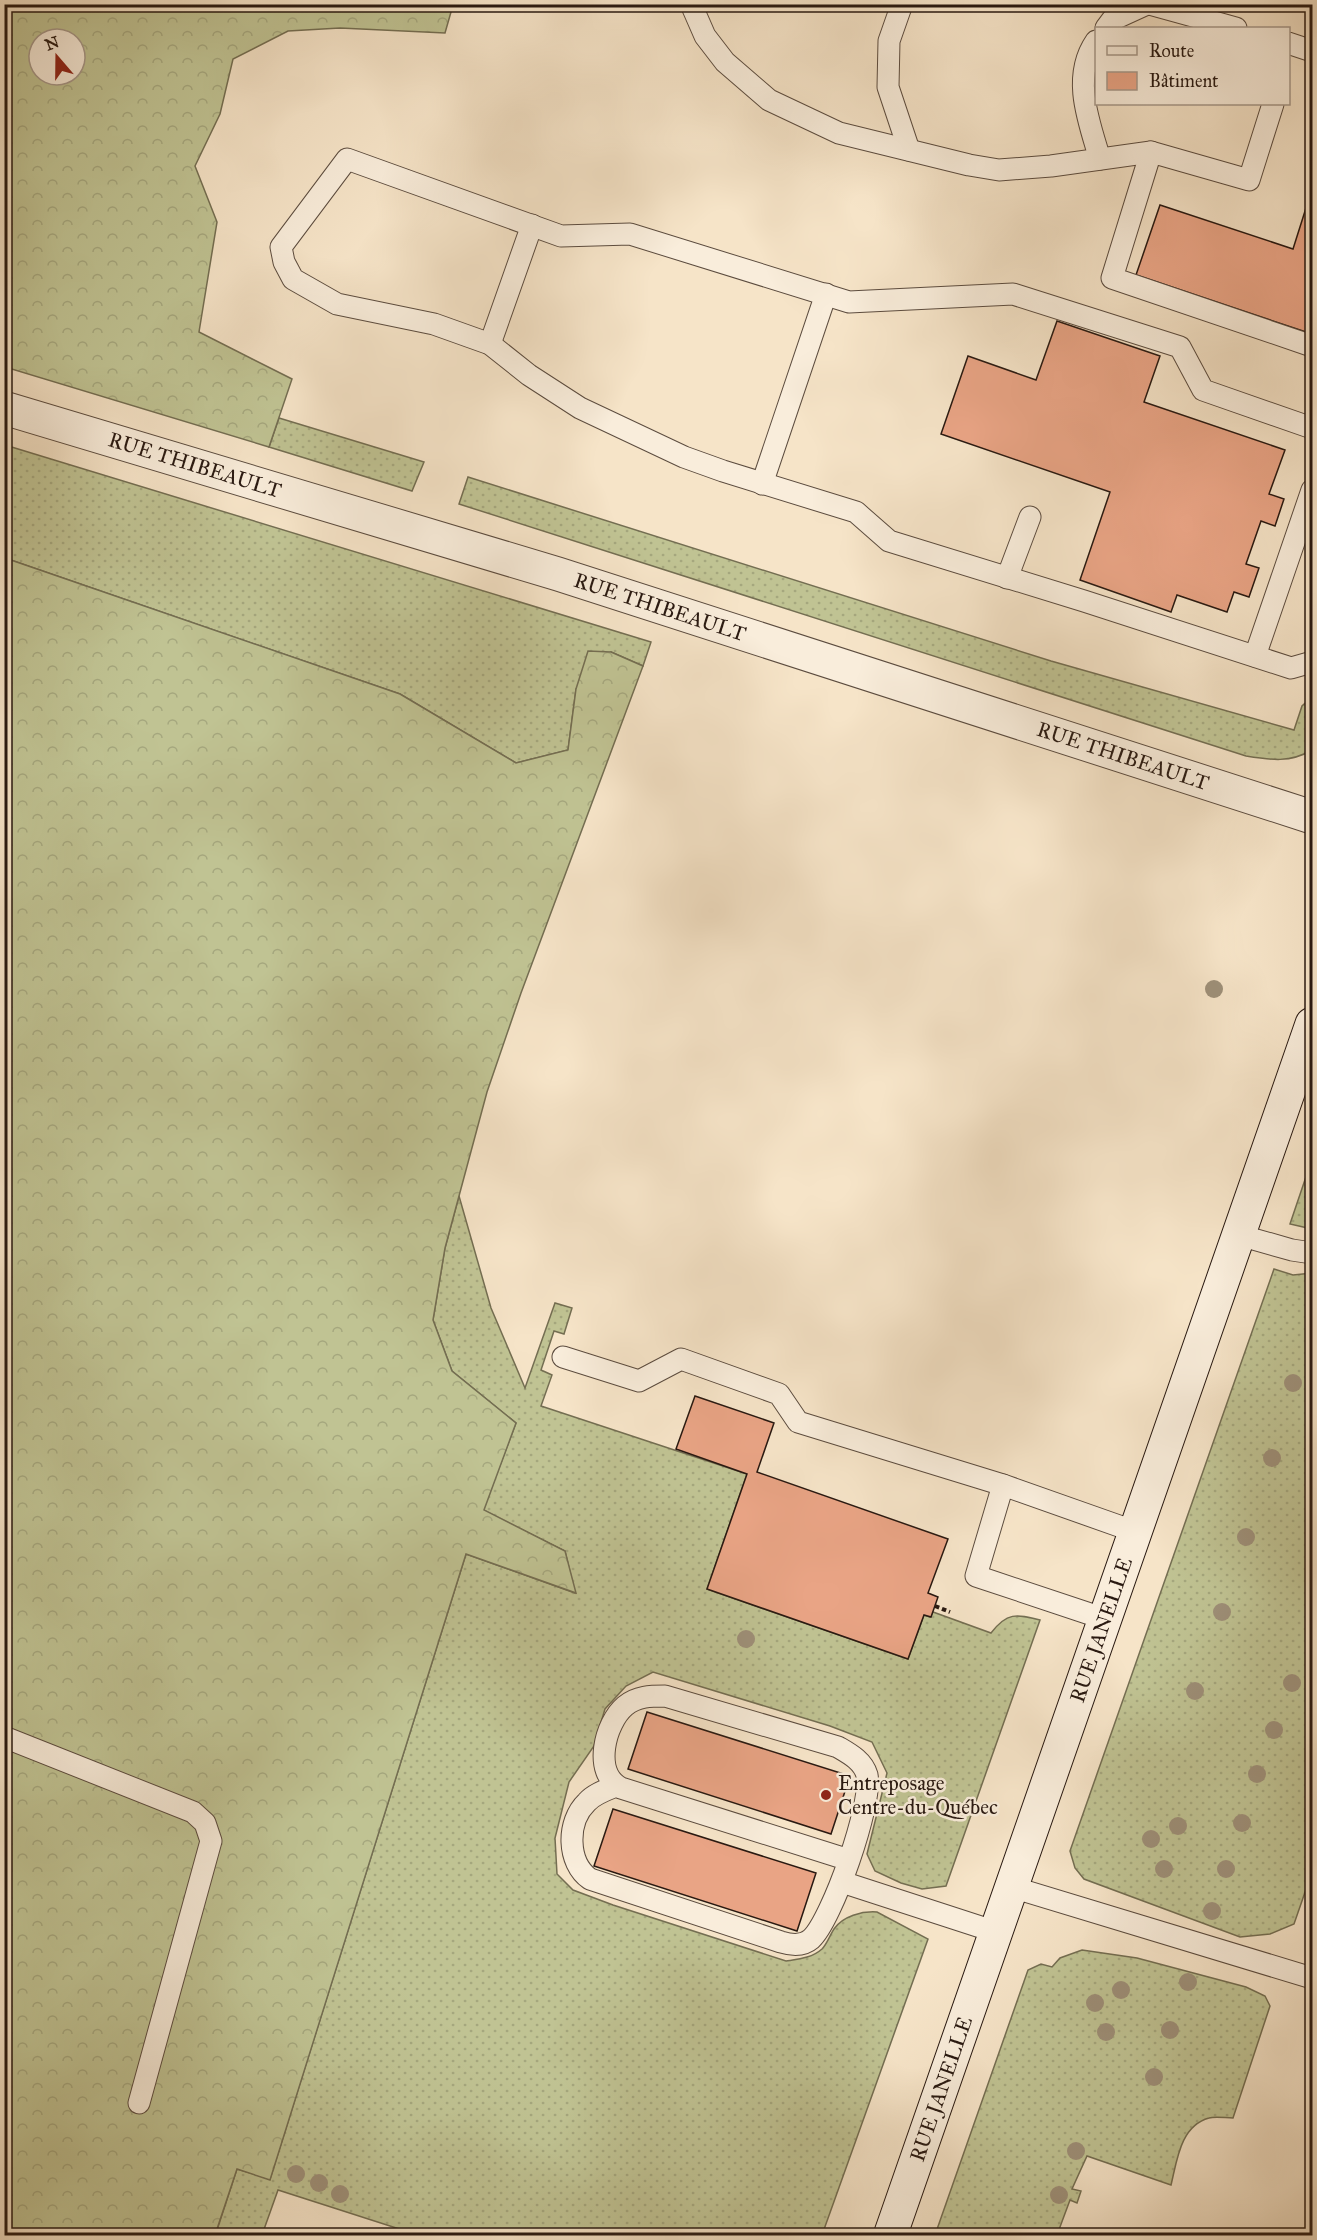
<svg xmlns="http://www.w3.org/2000/svg" width="1317" height="2240" font-family="'IM FELL Great Primer',serif">
  <defs>
    <pattern id="grass-dots" width="8" height="8" patternUnits="userSpaceOnUse" patternTransform="scale(1.5)"><rect width="8" height="8" fill="#c0c393"/><path d="M2 2h.1M6 6h.1" fill="none" stroke="#a5a77e" stroke-width="1.8" stroke-linecap="round"/></pattern>
    <pattern id="forest-crowns" width="20" height="18" patternUnits="userSpaceOnUse" patternTransform="scale(1.5)"><rect width="20" height="18" fill="#c0c393"/><path d="M2 6a3 3 0 1 1 6 0M12 15a3 3 0 1 1 6 0" fill="none" stroke="#a5a77e"/></pattern>
  </defs>
  <rect width="100%" height="100%" fill="#f6e4c8"/>
  <filter id="stains"><feTurbulence type="fractalNoise" baseFrequency=".00333" numOctaves="4"/><feColorMatrix values="0 0 0 0 .2 0 0 0 0 .09 0 0 0 0 .02 0 0 0 .5 -.17"/></filter>
  <radialGradient id="worn" r=".72"><stop offset=".6" stop-color="#630" stop-opacity="0"/><stop offset="1" stop-color="#630" stop-opacity=".3"/></radialGradient>
  <g fill="url(#grass-dots)" stroke="#746e52" stroke-width="1.5">
    <polygon points="279,418 424,462 412,491 269,447"/>
    <polygon points="5,445 651,642 643,666 611,652 576,689 568,750 516,763 400,694 5,558"/>
    <path d="M468,477L1051,661L1294,730L1302,706L1312,697V750C1290,763 1271,760 1246,756L459,504Z"/>
    <polygon points="1312,1159 1312,1229 1290,1224"/>
    <path d="M459,1196L491,1308L525,1388L555,1303L572,1308L564,1334L554,1331L541,1370L552,1375L541,1406L747,1474L707,1589L908,1659L924,1615L930,1617L933,1612L991,1633C1007,1612 1016,1614 1040,1620L946,1886L922,1889L901,1883L875,1871L867,1854L887,1773L872,1742L830,1726L653,1672L626,1686L605,1709L594,1746L569,1782L555,1838L557,1874L573,1890L613,1905L786,1961C799,1959 812,1958 822,1949C827,1944 830,1935 834,1929C843,1916 862,1911 877,1912L928,1939L822,2235H418L278,2190L262,2235L215,2236L237,2169L270,2179L466,1554L575,1593L565,1551L483,1510L516,1423L452,1371L433,1320L445,1248Z"/>
    <polygon points="1274,1269 1293,1275 1312,1273 1312,1872 1294,1924 1270,1934 1240,1937 1084,1879 1075,1868 1070,1851"/>
    <path d="M1082,1950L1137,1958L1246,1987L1265,1996L1270,2006L1233,2118C1226,2118 1215,2116 1209,2118C1180,2126 1177,2161 1171,2185L1087,2156L1072,2189L1081,2191L1077,2203L1070,2200L1057,2235H935L1028,1970L1041,1964L1052,1967L1060,1958Z"/>
  </g>
  <g fill="url(#forest-crowns)" stroke="#746e52" stroke-width="1.5" fill-rule="evenodd">
    <path d="M4,5H453L445,33L340,28L288,31L233,59L220,114L195,166L217,222L199,332L292,379L269,447L5,367ZM39,39H75V75H39Z"/>
    <polygon points="5,558 400,694 516,763 568,750 576,689 588,651 611,652 643,666 521,993 487,1092 445,1248 433,1320 452,1371 516,1423 484,1510 565,1551 576,1593 466,1554 270,2180 237,2169 215,2235 5,2236"/>
  </g>
  <g fill="#e9a485" stroke="#291911" stroke-width="1.5">
    <polygon points="1312,189 1312,334 1136,275 1160,205 1293,249"/>
    <polygon points="1057,321 1160,356 1144,402 1285,450 1269,494 1284,499 1275,526 1261,521 1246,564 1259,568 1249,597 1234,592 1227,612 1177,595 1171,612 1080,580 1110,492 941,434 968,356 1036,380"/>
    <polygon points="695,1396 774,1423 757,1472 948,1539 928,1593 938,1597 931,1617 924,1615 908,1659 707,1589 747,1474 676,1449"/>
    <polygon points="647,1712 850,1776 831,1834 628,1769"/>
    <polygon points="613,1809 816,1873 797,1931 594,1866"/>
  </g>
  <g fill="none" stroke-linecap="round" stroke-linejoin="round">
    <g stroke="#5c4c3f" stroke-width="23">
      <g id="lane">
        <polyline points="691,4 705,36 725,62 769,100 839,133 969,165 999,170 1051,166 1151,152"/>
        <polyline points="902,4 889,41 888,87 909,150"/>
        <polyline points="1149,4 1236,28"/>
        <polyline points="1106,28 1112,20 1147,4"/>
        <path d="M1096,41C1071,77 1089,122 1100,159"/>
        <polyline points="1288,43 1312,51"/>
        <polyline points="1273,104 1249,180 1151,152 1112,278 1312,346"/>
        <polyline points="490,344 532,225"/>
        <polyline points="1312,428 1203,390 1180,347 1013,294 849,302 630,234 561,236 347,159 281,247 284,262 293,279 337,304 434,324 490,344 529,375 580,408 684,457 723,471 856,512 889,541 1084,601 1291,668 1312,662"/>
        <polyline points="762,484 826,294"/>
        <polyline points="1007,578 1030,517"/>
        <polyline points="1255,656 1312,490"/>
        <polyline points="1239,1235 1292,1250 1312,1253"/>
        <polyline points="563,1357 639,1381 681,1359 779,1394 798,1422 1003,1485"/>
        <polyline points="1105,1619 976,1576 1003,1485 1136,1532"/>
        <polyline points="4,1737 193,1812 205,1823 211,1841 139,2103"/>
        <path d="M616,1786C606,1790 594,1794 587,1802C566,1822 567,1863 590,1879L781,1942C791,1945 803,1946 811,1939C832,1920 873,1803 867,1775C863,1761 850,1754 838,1747L665,1696C651,1696 637,1696 625,1706C605,1723 592,1773 621,1788L849,1860"/>
        <polyline points="842,1882 996,1932"/>
        <polyline points="1012,1887 1312,1978"/>
      </g>
    </g>
    <g stroke="#5c4c3f" stroke-width="35">
      <polyline id="street" points="4,408 558,574 1312,817"/>
    </g>
    <g stroke="#291911" stroke-width="35">
      <polyline id="secondary" points="890,2236 1312,1024"/>
    </g>
    <polyline stroke="#291911" stroke-width="4" stroke-dasharray="4.5 3" stroke-linecap="butt" points="935,1606 950,1612"/>
    <use href="#lane" stroke="#f9eddb" stroke-width="21"/>
    <use href="#street" stroke="#f9eddb" stroke-width="33"/>
    <use href="#secondary" stroke="#f9eddb" stroke-width="33"/>
  </g>
  <g fill="#9e9079">
    <circle cx="1214" cy="989" r="9"/>
    <circle cx="1293" cy="1383" r="9"/>
    <circle cx="1272" cy="1458" r="9"/>
    <circle cx="1246" cy="1537" r="9"/>
    <circle cx="1222" cy="1612" r="9"/>
    <circle cx="746" cy="1639" r="9"/>
    <circle cx="1292" cy="1683" r="9"/>
    <circle cx="1195" cy="1691" r="9"/>
    <circle cx="1274" cy="1730" r="9"/>
    <circle cx="1257" cy="1774" r="9"/>
    <circle cx="1242" cy="1823" r="9"/>
    <circle cx="1178" cy="1826" r="9"/>
    <circle cx="1151" cy="1839" r="9"/>
    <circle cx="1164" cy="1869" r="9"/>
    <circle cx="1226" cy="1869" r="9"/>
    <circle cx="1212" cy="1911" r="9"/>
    <circle cx="1188" cy="1982" r="9"/>
    <circle cx="1121" cy="1990" r="9"/>
    <circle cx="1095" cy="2003" r="9"/>
    <circle cx="1170" cy="2030" r="9"/>
    <circle cx="1106" cy="2032" r="9"/>
    <circle cx="1154" cy="2077" r="9"/>
    <circle cx="1076" cy="2151" r="9"/>
    <circle cx="296" cy="2174" r="9"/>
    <circle cx="319" cy="2183" r="9"/>
    <circle cx="340" cy="2194" r="9"/>
    <circle cx="1059" cy="2195" r="9"/>
  </g>
  <circle fill="#8f2418" stroke="#f9eddb" stroke-width="2" cx="826" cy="1795" r="6"/>
  <g text-anchor="middle" dominant-baseline="central" stroke-width="5" stroke-linejoin="round" paint-order="stroke">
    <g font-size="21" fill="#291911" stroke="#f9eddb">
      <text transform="translate(195 465) rotate(17)">RUE THIBEAULT</text>
      <text transform="translate(660 607) rotate(18)">RUE THIBEAULT</text>
      <text transform="translate(1123 756) rotate(18)">RUE THIBEAULT</text>
      <text transform="translate(1101 1630) rotate(-71)">RUE JANELLE</text>
      <text transform="translate(941 2089) rotate(-71)">RUE JANELLE</text>
    </g>
    <g font-size="21" fill="#291911" stroke="#f9eddb" text-anchor="start">
      <text x="838" y="1783">Entreposage<tspan x="838" dy="24">Centre-du-Québec</tspan></text>
    </g>
  </g>
  <rect width="1317" height="2240" fill="none" stroke="#f6e4c8" stroke-width="24"/>
  <rect x="6" y="6" width="1305" height="2228" fill="none" stroke="#291911" stroke-width="3"/>
  <rect x="12" y="12" width="1293" height="2216" fill="none" stroke="#291911" stroke-width="1.5"/>
  <rect x="1095" y="27" width="195" height="78" fill="#f9eddb" stroke="#a6988a" stroke-width="1.5"/>
  <rect x="1107" y="46" width="30" height="9" fill="#f9eddb" stroke="#a6988a" stroke-width="1.5"/>
  <text x="1149" y="57" font-size="18" fill="#291911">Route</text>
  <rect x="1107" y="72" width="30" height="18" fill="#e9a485" stroke="#a6988a" stroke-width="1.5"/>
  <text x="1149" y="87" font-size="18" fill="#291911">Bâtiment</text>
  <g transform="translate(57 57) rotate(340)"><circle r="28" fill="#f9eddb" stroke="#a6988a" stroke-width="1.5"/>
  <path d="M0-4.5L10 22L0 15L-10 22Z" fill="#8f2418"/>
  <text y="-9" font-size="16" font-weight="bold" text-anchor="middle" fill="#291911">N</text>
  </g>
  <rect width="100%" height="100%" filter="url(#stains)"/>
  <rect width="100%" height="100%" fill="url(#worn)"/>
</svg>
